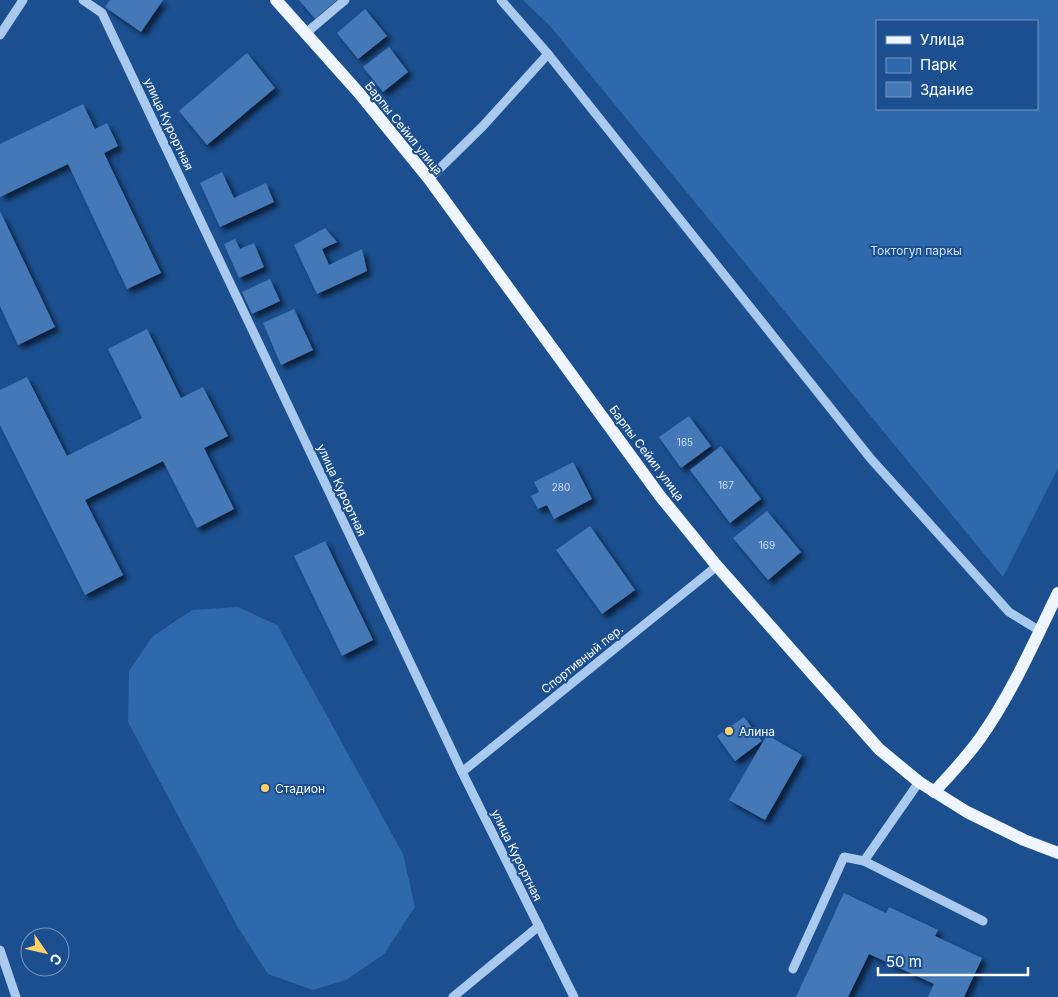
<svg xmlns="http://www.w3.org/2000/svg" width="1058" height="997" font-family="Inter,sans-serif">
  <defs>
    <filter id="shadow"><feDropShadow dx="4.5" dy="4.5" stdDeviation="2.5" flood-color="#0009"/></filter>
  </defs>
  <rect width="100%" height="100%" fill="#1b4f8f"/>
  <g fill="#2e69ad" fill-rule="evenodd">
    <path d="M523,0H1058V468L1003,577L551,27ZM877,21H1037V109H877Z"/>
    <polygon points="238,607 277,625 403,854 415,907 384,954 346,980 313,990 268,974 236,924 128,722 129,671 153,636 192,610"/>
  </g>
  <g fill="#4478b7" filter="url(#shadow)">
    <polygon points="110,0 163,0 141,32 105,7"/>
    <polygon points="299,0 337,0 315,19"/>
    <polygon points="365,9 387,36 358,59 337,33"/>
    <polygon points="389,47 408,72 383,92 363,67"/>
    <polygon points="247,53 275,88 207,145 179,111"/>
    <polygon points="83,104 95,129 107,123 118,146 104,153 161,273 127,289 68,164 0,197 0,144"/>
    <polygon points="222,172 234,198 266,183 274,202 220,227 200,183"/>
    <polygon points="0,211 55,327 18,345 0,306"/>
    <polygon points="325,228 337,242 322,249 329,265 362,249 367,271 317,294 294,245"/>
    <polygon points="235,239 240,249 254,243 264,267 239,278 224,244"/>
    <polygon points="270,279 280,301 252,314 242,292"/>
    <polygon points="294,309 313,350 281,365 263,323"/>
    <polygon points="147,329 181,398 203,387 228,436 204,448 234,509 197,528 163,461 85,500 123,575 85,595 0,425 0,390 27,377 67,456 142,418 108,349"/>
    <polygon points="689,416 711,446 681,468 659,437"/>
    <polygon points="721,446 761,499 730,523 690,470"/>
    <polygon points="573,462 592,499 554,519 547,505 538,509 531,496 539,492 534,482"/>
    <polygon points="767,511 801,552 768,580 733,538"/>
    <polygon points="590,526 635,590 602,614 556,550"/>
    <polygon points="325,541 373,640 342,656 294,556"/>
    <polygon points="744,717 762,741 735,761 717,736"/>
    <polygon points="767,735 802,755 765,820 729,800"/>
    <polygon points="844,893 886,913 889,907 938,930 935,936 982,958 964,997 928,997 934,984 869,954 848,997 796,997"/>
  </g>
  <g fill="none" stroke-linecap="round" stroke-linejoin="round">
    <g stroke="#a9c9ee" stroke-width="9">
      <polyline points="83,0 102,13 462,772 574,997"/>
      <polyline points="306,33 345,0"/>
      <polyline points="0,35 23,0"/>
      <polyline points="548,54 871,459 1009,612 1040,631"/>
      <polyline points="429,179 483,126 548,54 501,0"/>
      <polyline points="462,772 717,566"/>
      <polyline points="864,861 983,921"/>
      <polyline points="0,950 16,997"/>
      <polyline points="793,969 844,857 864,861 919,782"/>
      <polyline points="453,997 539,926"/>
    </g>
    <g stroke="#f0f6ff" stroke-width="12">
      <polyline points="276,0 359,93 429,179 660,496 717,566 879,749 919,782 967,812 1024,840 1058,853"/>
      <path d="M934,792C950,775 967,757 981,737C1012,693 1034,642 1058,593"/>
    </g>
  </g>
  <g fill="#ffd166" stroke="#1b4f8f" stroke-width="2">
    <circle cx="729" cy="731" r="5"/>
    <circle cx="265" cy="788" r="5"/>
  </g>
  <g text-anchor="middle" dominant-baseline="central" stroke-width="4" stroke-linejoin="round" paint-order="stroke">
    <g font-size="10" fill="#d0dded">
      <text x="685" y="442">165</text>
      <text x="726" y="485">167</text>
      <text x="561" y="487">280</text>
      <text x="767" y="545">169</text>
    </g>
    <g font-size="12" fill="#fff" stroke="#1b4f8f">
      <text transform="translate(169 124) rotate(65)">улица Курортная</text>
      <text transform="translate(404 128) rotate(51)">Барпы Сейил улица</text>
      <text transform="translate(647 453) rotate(53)">Барпы Сейил улица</text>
      <text transform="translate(342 490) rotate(65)">улица Курортная</text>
      <text transform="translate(582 659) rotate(-39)">Спортивный пер.</text>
      <text transform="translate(517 855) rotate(64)">улица Курортная</text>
    </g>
    <g font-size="12" fill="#cfe3fa" stroke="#1b4f8f">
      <text x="916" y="250">Токтогул паркы</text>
    </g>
    <g font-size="12" fill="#fff" stroke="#1b4f8f" text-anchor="start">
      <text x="739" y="731">Алина</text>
      <text x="275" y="788">Стадион</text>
    </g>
  </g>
  <rect x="876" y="20" width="162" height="90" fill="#1b4f8f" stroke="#7695bc"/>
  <rect x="886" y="36" width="25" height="8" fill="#f0f6ff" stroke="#7695bc"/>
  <text x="920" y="45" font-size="15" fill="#ffffff">Улица</text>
  <rect x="886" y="58" width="25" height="15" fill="#2e69ad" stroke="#7695bc"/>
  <text x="920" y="70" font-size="15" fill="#ffffff">Парк</text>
  <rect x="886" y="82" width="25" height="15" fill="#4478b7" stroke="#7695bc"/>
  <text x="920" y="95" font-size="15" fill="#ffffff">Здание</text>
  <g transform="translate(45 952) rotate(124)"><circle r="24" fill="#1b4f8f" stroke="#7695bc"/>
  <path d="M0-4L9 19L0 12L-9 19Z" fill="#ffd166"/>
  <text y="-8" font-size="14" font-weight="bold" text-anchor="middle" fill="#ffffff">С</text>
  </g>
  <path d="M878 967v8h150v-8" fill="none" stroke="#ffffff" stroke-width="2.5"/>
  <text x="886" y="967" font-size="15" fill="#ffffff" stroke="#1b4f8f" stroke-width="4" paint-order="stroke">50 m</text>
</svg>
